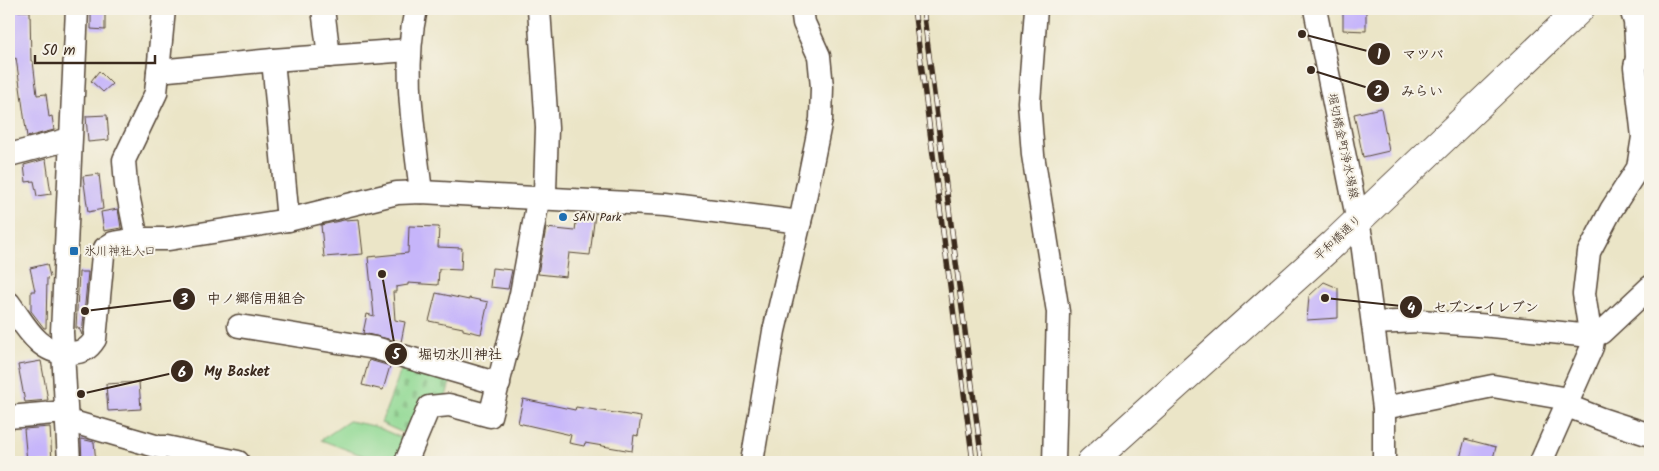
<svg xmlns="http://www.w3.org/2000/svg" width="1659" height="471" font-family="Kalam,'Klee One',sans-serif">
  <defs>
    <pattern id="cemetery-stones" width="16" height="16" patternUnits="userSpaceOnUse" patternTransform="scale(1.25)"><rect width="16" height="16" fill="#92d994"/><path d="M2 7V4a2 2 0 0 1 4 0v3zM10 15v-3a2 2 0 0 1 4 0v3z" fill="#7fba7f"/></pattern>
  </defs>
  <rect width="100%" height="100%" fill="#f7f3e8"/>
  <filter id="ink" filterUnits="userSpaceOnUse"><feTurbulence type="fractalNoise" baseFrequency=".02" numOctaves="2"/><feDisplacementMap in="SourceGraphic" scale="10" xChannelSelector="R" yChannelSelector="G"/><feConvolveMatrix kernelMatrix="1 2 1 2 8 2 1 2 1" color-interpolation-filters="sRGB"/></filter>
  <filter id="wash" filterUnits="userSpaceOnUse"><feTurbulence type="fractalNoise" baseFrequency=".0096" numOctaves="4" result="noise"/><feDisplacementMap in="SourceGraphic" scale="20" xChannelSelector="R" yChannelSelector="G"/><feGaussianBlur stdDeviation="1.12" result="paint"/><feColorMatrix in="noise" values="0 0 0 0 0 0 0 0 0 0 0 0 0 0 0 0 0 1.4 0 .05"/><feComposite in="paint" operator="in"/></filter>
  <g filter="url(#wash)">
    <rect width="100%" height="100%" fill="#ebe5c7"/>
    <polygon fill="#92d994" stroke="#668259" points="349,421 374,426 409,441 399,462 380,462 321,440"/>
    <polygon fill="url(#cemetery-stones)" stroke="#668259" points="404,362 452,375 445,400 410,436 381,423"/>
    <g id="blocks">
      <g fill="#c6b5fa">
        <polygon points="91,9 105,9 105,30 91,29"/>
        <polygon points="1343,9 1366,9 1366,31 1343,30"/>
        <polygon points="9,11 30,11 31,61 33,61 37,95 46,94 49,117 52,116 54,130 27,137 16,58 9,62"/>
        <polygon points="99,71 112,84 103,92 91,81"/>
        <polygon points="1381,108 1389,151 1363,157 1354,114"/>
        <polygon points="107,115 109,140 88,142 86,116"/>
        <polygon points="46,159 51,194 37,196 34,181 26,182 24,165"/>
        <polygon points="99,174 103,209 88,212 83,176"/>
        <polygon points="118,209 121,228 104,231 101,212"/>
        <polygon points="577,213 595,214 590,255 569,253 566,277 538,274 546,228 575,231"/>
        <polygon points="359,219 363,254 324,257 321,225 344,220"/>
        <polygon points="409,226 439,227 438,247 462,248 461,270 439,269 438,285 408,283 408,285 396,287 396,292 393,292 395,320 405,322 401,342 363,333 367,314 374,316 368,257 408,253"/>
        <polygon points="47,264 50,277 47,278 46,328 44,328 31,311 31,291 35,291 30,268"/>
        <polygon points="492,268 512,270 508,289 490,287"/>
        <polygon points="79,272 88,272 82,335 79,328 76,328"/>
        <polygon points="1324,282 1338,288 1338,318 1307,320 1309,296"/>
        <polygon points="436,293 469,300 469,298 488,302 481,334 463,330 463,328 429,321"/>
        <polygon points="369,360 390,366 383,390 362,385"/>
        <polygon points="41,361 48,400 25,402 18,365"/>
        <polygon points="139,382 141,409 108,411 106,384"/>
        <polygon points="523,399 575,410 576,407 641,417 638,436 634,435 632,451 585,443 584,446 569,443 571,435 518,423"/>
        <polygon points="50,427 52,462 27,462 24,429"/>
        <polygon points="81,439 94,442 96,462 82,462"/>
        <polygon points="1465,439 1496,447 1492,462 1459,462"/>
      </g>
    </g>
  </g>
  <g filter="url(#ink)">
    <use href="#blocks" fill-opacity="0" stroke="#554637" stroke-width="1"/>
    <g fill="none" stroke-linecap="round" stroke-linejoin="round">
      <g stroke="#554637" stroke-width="25">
        <g id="minor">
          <polyline points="323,9 329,56"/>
          <path d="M416,9C402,70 414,131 421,192"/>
          <polyline points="1036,9 1029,102 1033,155 1058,312 1054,462"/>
          <polyline points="1315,9 1362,242 1384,408 1384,462"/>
          <polyline points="1631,9 1635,22 1637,58 1650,57"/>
          <polyline points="273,60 288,220"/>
          <polyline points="158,71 273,60 409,50"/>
          <polyline points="9,155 70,139"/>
          <polyline points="137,239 126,185 124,160 156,93 164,9"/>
          <path d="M9,303C25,325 39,355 70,353C83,352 88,350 95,339L103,255L105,248L113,243L137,239H169L288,220L397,193L421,192L666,205L800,222"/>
          <polyline points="1373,323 1420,321 1492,326 1581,335 1601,333 1650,287"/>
          <polyline points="239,326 375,348 499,384"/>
          <polyline points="1565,405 1601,419 1650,435"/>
          <polyline points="1384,408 1493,386 1568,399"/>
          <polyline points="9,417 65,412"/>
          <polyline points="66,420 159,447 166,447 238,462"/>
          <polyline points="69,462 62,332 77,9"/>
          <polyline points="406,462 429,407 449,405 490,416 521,294 537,206 545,191 547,128 539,9"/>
          <polyline points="752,462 774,331 802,213 821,119 822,87 819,56 804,23 802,9"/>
          <polyline points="1541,462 1592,347 1594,334 1589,326 1584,294 1589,252 1611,210 1638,168 1643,137 1635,67 1637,58"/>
        </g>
      </g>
      <g stroke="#554637" stroke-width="30">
        <polyline id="major" points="1091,462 1333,244 1580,9"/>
      </g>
      <use href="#minor" stroke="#fff" stroke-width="22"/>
      <use href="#major" stroke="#fff" stroke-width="28"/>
      <g stroke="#3b2a1e" stroke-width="5.5">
        <g id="rail">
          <polyline points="914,9 973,462"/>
          <polyline points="923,9 982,462"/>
        </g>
      </g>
      <use href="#rail" stroke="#f7f3e8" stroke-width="4" stroke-dasharray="11" stroke-linecap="butt"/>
    </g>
  </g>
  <g fill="#1f6fb2" stroke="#f7f3e8" stroke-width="2">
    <circle cx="563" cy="217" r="5"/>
    <rect x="69" y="246" width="10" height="10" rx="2.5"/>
  </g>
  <g text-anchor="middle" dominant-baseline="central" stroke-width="4" stroke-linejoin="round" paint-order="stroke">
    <g font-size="12" fill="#3b2a1e" stroke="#f7f3e8">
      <text transform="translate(1343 146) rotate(78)">堀切橋金町浄水場線</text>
      <text transform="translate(1338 238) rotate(-43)">平和橋通り</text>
    </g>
    <g font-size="12" fill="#3b2a1e" stroke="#f7f3e8" text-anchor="start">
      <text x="573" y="217">SAN Park</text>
      <text x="84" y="251">氷川神社入口</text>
    </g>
  </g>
  <path fill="none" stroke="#3b2a1e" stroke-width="2" d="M1302 34L1379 54M1311 70L1378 91M85 311L184 299M1325 298L1411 307M382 274L396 354M81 394L182 371"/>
  <g fill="#3b2a1e" stroke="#f7f3e8" stroke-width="2">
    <circle cx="1302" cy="34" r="5"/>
    <circle cx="1311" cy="70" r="5"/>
    <circle cx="85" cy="311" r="5"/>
    <circle cx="1325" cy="298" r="5"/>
    <circle cx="382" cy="274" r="5"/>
    <circle cx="81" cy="394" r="5"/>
    <circle cx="1379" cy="54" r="12"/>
    <circle cx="1378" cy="91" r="12"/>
    <circle cx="184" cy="299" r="12"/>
    <circle cx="1411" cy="307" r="12"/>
    <circle cx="396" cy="354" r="12"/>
    <circle cx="182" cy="371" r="12"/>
  </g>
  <g font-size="15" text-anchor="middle" font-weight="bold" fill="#fff">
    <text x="1379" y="59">1</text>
    <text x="1378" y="96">2</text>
    <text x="184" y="304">3</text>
    <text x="1411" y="313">4</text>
    <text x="396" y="359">5</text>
    <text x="182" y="377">6</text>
  </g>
  <g font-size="14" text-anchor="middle" font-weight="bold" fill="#3b2a1e" stroke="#f7f3e8" stroke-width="4" stroke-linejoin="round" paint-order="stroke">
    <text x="1423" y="59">マツバ</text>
    <text x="1422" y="96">みらい</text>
    <text x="256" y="303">中ノ郷信用組合</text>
    <text x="1486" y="312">セブン-イレブン</text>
    <text x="460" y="359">堀切氷川神社</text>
    <text x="237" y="376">My Basket</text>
  </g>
  <rect width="1659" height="471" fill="none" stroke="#f7f3e8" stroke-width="30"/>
  <path d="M35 55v8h120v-8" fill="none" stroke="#3b2a1e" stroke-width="2.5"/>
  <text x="42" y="55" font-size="15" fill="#3b2a1e" stroke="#f7f3e8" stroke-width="4" paint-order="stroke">50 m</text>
</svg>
